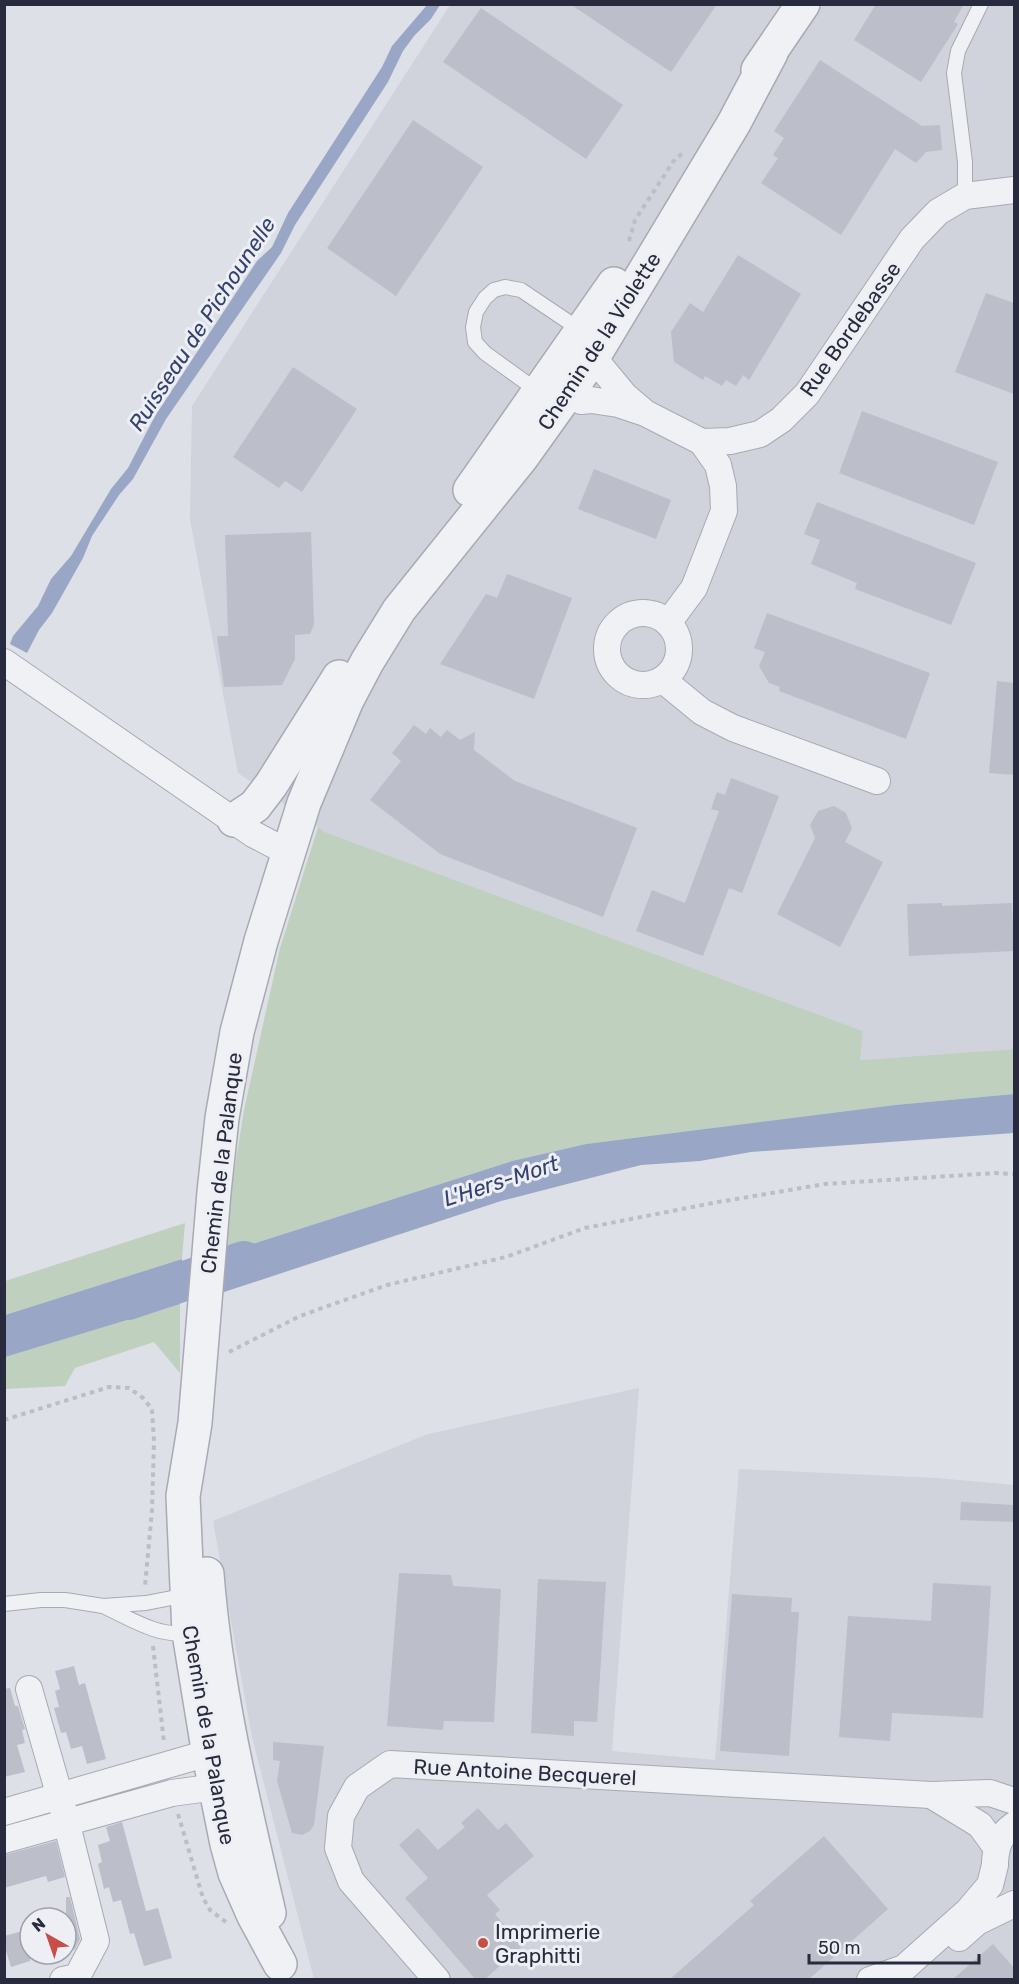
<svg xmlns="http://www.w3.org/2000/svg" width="1019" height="1984" font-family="Rubik,sans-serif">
  <rect width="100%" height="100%" fill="#dee0e7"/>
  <g fill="#d0d2dc">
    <polygon points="450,5 1014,5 1014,1049 859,1060 863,1031 325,832 238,773 190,520 192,406"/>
    <polygon points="639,1388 612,1751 715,1760 739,1469 937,1478 1014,1485 1014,1979 314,1979 252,1737 213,1521 428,1434"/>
  </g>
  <g fill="#c0d0bf">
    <polygon points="318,827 325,832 863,1031 860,1060 1014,1049 1014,1094 895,1105 586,1144 512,1161 221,1254 244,1110 280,948"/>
    <polygon points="185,1223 182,1259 5,1315 5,1281"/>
    <polygon points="180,1304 180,1373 154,1342 75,1368 65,1386 5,1389 4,1357"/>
  </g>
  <g fill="#9aa6c5">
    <polygon points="427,5 440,5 431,19 414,36 403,51 388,82 295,225 281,253 166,419 133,479 119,495 92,536 83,558 52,613 39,630 27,653 10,644 13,636 38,606 51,579 71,556 111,489 128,468 155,416 257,261 272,247 288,213 382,67 392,46"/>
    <polygon points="1014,1094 1014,1133 751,1152 700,1161 641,1165 501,1201 218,1294 221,1254 512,1161 586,1144 895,1105"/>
    <polygon points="182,1259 180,1304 5,1357 5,1315"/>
  </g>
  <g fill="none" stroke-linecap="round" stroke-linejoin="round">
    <polyline stroke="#9aa6c5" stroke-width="40" points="128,1300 244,1261"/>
  </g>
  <g fill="#bcbec9">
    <polygon points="570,4 717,4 671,72"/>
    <polygon points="876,4 964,4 954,22 958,24 921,82 854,40"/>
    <polygon points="481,8 623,105 586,159 443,62"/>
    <polygon points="820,60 922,126 940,125 942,150 926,152 916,163 895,149 841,235 761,183 778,158 773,155 784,138 774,131"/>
    <polygon points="413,120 483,167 396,296 327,248"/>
    <polygon points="738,255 801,294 749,380 743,375 736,386 726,380 722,386 705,376 703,380 674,362 671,332 690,303 703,312"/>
    <polygon points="986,293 1014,303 1014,394 955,372"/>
    <polygon points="293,367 357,409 302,492 285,481 279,488 233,457"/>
    <polygon points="862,411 998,462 974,525 839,473"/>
    <polygon points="594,469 671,500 656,539 578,509"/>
    <polygon points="817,502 976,563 951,625 855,589 857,583 811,564 820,540 804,534"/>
    <polygon points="311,532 314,625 310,634 295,635 295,659 282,685 224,687 217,636 228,636 225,535"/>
    <polygon points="507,574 572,598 534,699 440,664 486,594 497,598"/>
    <polygon points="767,613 930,673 906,739 779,691 780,687 769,683 759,666 765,652 754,648"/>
    <polygon points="997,681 1014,683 1014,775 989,773"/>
    <polygon points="414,725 426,734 430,728 441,737 447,730 460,740 475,732 474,750 515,781 637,828 603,917 440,854 370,800 401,761 392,753"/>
    <polygon points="731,778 779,796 742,893 729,888 703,956 636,931 652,890 685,903 719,811 711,809 717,792 725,795"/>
    <polygon points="834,806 846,813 852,828 845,842 883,862 840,947 777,914 815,838 810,825 818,811"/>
    <polygon points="942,903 942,906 1012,903 1014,951 909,956 907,904"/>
    <polygon points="961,1502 1014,1505 1014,1522 960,1520"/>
    <polygon points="399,1573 451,1575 453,1586 501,1589 494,1722 444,1721 443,1730 387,1726"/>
    <polygon points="538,1579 606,1582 597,1722 574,1721 574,1736 531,1733"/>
    <polygon points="933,1583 991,1586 983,1718 892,1713 890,1741 839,1737 848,1616 931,1621"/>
    <polygon points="732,1594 792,1598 791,1612 799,1612 789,1756 720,1751"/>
    <polygon points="74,1666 79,1685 85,1683 106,1759 87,1764 82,1746 71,1749 66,1732 61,1733 54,1708 59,1707 55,1691 60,1689 55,1671"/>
    <polygon points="10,1688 15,1706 18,1706 25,1729 22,1730 25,1743 17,1745 25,1772 4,1777 4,1689"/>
    <polygon points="273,1742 324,1746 314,1825 310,1831 302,1835 292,1833 277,1781 280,1761 273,1760"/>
    <polygon points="478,1808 498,1830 506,1823 534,1856 487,1895 500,1910 495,1914 522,1946 484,1980 476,1980 405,1898 428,1878 399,1845 418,1828 438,1850 465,1827 461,1823"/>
    <polygon points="122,1822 146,1911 158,1908 172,1958 144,1966 134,1933 130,1934 121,1900 113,1902 109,1887 104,1889 98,1864 102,1862 98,1845 110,1841 106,1827"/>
    <polygon points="824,1836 888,1909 808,1980 669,1980 754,1905 750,1901"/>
    <polygon points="56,1841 65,1877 48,1882 46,1876 4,1888 4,1855"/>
    <polygon points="66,1897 70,1897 80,1939 75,1949 66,1952"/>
    <polygon points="30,1929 30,1961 11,1967 4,1944 4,1936"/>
    <polygon points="993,1944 1014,1968 1014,1980 952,1980"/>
  </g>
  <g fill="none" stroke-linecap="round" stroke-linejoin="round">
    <g stroke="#a7aab4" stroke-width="16">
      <g id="service">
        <polyline points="965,196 965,162 954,73 958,51 981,4"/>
        <polyline points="539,392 485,353 475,342 473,327 476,312 485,298 494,290 505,287 521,290 582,331"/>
        <polyline points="4,1604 41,1600 65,1600 103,1606 146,1603 187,1595"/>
        <path d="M103,1606C128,1617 160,1639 189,1632"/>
      </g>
    </g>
    <g stroke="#a7aab4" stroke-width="28">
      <g id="minor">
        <polyline points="645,413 625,396 601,367 592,359 578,355 560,360 561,380 568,393 581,401 591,400 618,404 645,413 702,442 730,441 760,434 781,420 807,394 912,239 938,212 965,196 1014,190"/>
        <circle cx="643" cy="649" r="36"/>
        <polyline points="668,623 694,588 724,511 723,486 718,465 702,442"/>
        <polyline points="4,662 253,834 289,853"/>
        <polyline points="663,680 702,712 733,728 877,781"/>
        <polyline points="29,1689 60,1797 96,1941 77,1977 63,1980"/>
        <polyline points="931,1795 980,1825 996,1847"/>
        <polyline points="4,1812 198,1756 209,1755 236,1766 216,1787 172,1793 4,1840"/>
        <path d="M995,1862C996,1845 1000,1835 1014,1825"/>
        <polyline points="959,1938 977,1922 1014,1904"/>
        <polyline points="437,1980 351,1881 338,1848 341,1816 357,1787 390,1764 931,1795 990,1793 1014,1801"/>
        <polyline points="870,1980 904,1968 968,1911 990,1885 995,1865"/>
      </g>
    </g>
    <g stroke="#a7aab4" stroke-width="36">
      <g id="tertiary">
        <polyline points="758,70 803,4"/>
        <polyline points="470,490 614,284"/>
        <polyline points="234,820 255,806 271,785 339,677"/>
        <path d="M207,1574C216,1689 243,1801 269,1913"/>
        <polyline points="280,1964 254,1916 235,1873 227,1844 209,1755 189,1633 183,1496 195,1423 214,1192 222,1118 237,1032 261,941 304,803 347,700 367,662 399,610 522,457 592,359 734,123 771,53"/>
      </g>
    </g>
    <g stroke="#bcbec5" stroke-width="4" stroke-dasharray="4.5 4.5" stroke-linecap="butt">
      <polyline points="629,241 635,220 675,159 682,154"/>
      <polyline points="229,1352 300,1316 387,1285 506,1257 585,1228 718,1202 825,1184 996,1173 1014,1174"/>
      <polyline points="4,1420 109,1387 129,1388 143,1398 152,1409 154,1441 152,1510 145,1586"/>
      <polyline points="153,1646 164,1742"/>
      <polyline points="178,1814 203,1898 210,1910 226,1922"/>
    </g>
    <use href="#service" stroke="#f0f1f5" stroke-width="14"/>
    <use href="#minor" stroke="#f0f1f5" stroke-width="26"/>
    <use href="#tertiary" stroke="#f0f1f5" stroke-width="33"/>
  </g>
  <circle fill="#c74f48" stroke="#edeff5" stroke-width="2" cx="483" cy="1943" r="6"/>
  <g text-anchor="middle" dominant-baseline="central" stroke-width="6" stroke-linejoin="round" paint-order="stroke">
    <g font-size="21" fill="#282b3d" stroke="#edeff5">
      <text transform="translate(850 329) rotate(-55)">Rue Bordebasse</text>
      <text transform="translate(599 341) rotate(-57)">Chemin de la Violette</text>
      <text transform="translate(221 1163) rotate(-83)">Chemin de la Palanque</text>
      <text transform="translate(209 1735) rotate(80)">Chemin de la Palanque</text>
      <text transform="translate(525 1772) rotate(3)">Rue Antoine Becquerel</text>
    </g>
    <g font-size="21" fill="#282b3d" stroke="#edeff5" text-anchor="start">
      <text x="495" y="1931">Imprimerie<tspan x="495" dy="24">Graphitti</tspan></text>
    </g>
    <g font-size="22" font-style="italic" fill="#34426f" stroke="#edeff5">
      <text transform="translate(202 324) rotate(-57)">Ruisseau de Pichounelle</text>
      <text transform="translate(501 1181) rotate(-18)">L'Hers-Mort</text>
    </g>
  </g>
  <rect width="1019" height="1984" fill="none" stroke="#282b3d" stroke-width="12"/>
  <g transform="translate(48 1936) rotate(320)"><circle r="28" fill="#edeff5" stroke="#9ea1ab" stroke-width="1.5"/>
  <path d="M0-4.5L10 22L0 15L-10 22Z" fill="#c74f48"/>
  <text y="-9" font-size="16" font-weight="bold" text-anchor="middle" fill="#282b3d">N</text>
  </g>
  <path d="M809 1954v9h170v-9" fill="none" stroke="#282b3d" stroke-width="3"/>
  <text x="818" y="1954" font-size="18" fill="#282b3d" stroke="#edeff5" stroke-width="4.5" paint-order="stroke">50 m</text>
</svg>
